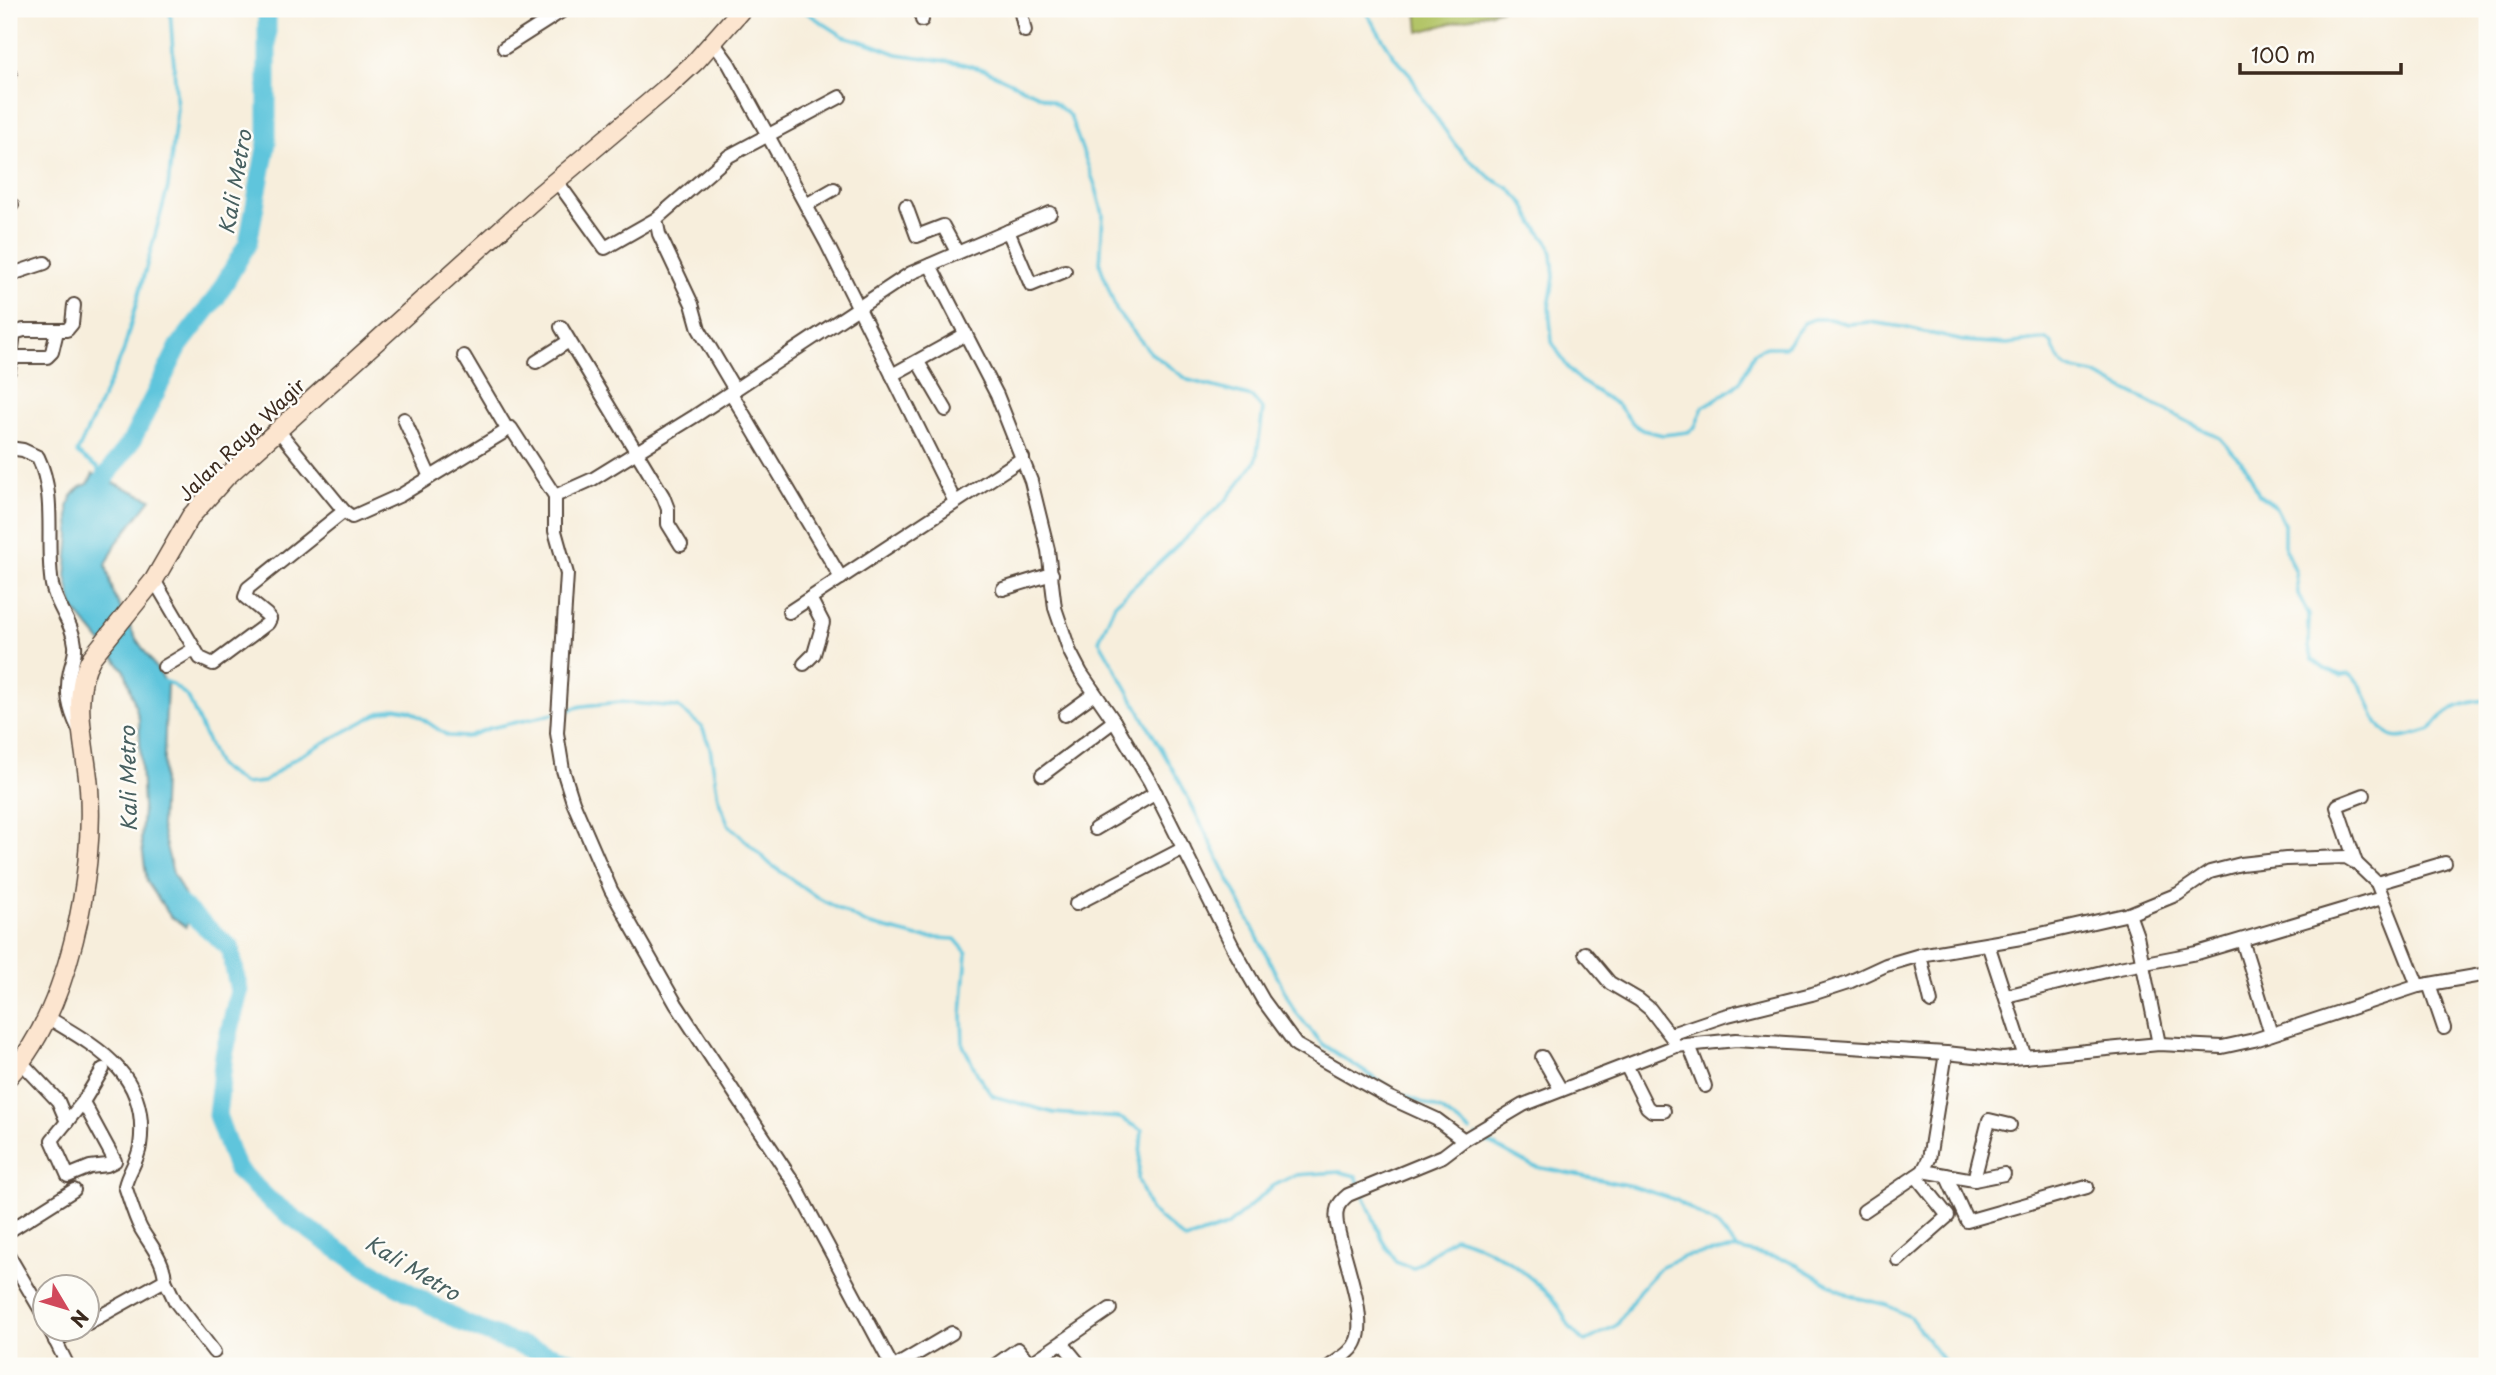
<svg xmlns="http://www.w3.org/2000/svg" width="2496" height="1375" font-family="'Playpen Sans',sans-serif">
  <rect width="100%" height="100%" fill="#fdfcf7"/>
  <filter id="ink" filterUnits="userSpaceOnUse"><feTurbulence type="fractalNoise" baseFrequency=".0143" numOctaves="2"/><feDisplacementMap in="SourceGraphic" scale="14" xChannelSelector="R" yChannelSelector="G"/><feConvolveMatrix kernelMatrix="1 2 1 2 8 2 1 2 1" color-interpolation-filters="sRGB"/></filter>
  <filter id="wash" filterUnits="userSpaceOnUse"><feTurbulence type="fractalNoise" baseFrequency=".00686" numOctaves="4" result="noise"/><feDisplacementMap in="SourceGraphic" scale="28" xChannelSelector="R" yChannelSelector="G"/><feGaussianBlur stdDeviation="1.57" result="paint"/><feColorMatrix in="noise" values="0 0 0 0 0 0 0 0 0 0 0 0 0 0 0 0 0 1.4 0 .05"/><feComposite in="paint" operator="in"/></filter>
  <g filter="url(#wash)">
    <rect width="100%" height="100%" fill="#f7eedc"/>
    <polygon fill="#b3c568" stroke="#777843" stroke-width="2" points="1417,9 1503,9 1419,32"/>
    <polygon fill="#5fc5dc" stroke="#4d787d" stroke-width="2" points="93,474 151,499 116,544 106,565 114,595 135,637 167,684 161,827 173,873 192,910 186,927 170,916 147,882 141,839 143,808 139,719 125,671 73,608 66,576 70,534 68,507 72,496 80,487 88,484"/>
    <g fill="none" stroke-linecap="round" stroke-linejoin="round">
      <g stroke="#5fc5dc" stroke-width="3.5">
        <polyline points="801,9 843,36 871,44 897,54 960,63 985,70 1055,103 1070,116 1096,188 1103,214 1100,265 1117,312 1151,353 1188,380 1252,397 1263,410 1256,461 1227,499 1115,604 1099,640 1180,782 1294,1010 1322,1044 1394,1091 1441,1110 1470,1131"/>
        <path d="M1364,9L1395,58L1410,74L1424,101L1454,143L1464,155L1492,179L1509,188L1524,204L1534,224L1549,244L1552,254L1554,277L1549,307L1552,342L1568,368L1579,380L1619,406L1631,422L1642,430L1663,435L1688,432L1695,427L1703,407L1732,389L1740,382L1755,352L1766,347H1785L1804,323L1814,319H1829L1848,324L1870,322L1903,327L1963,341L2007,344L2046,339L2051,342C2062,372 2066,368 2094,374L2220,438L2246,467L2259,495L2275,506L2284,524V545L2296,572L2298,594L2309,615V647L2313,660L2325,669L2342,675L2350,674C2355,679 2361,684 2364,691C2371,704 2375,731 2393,737C2403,740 2421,733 2431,730C2444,709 2463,702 2487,700"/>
        <polyline points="101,480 98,468 77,453 123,353 168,187 177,109 170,9"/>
        <polyline points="163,681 172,684 188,697 218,766 244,784 264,782 294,759 379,713 396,708 411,711 448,736 466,737 490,728 554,714"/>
        <path d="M561,712L582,706L620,702L678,707L702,727L710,747L718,798L728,824L770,864L818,898L867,924L918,937L955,939L967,953L962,1013L963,1045L979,1077L993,1096L1054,1113L1120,1118L1142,1130L1138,1179L1150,1210L1185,1240L1227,1226L1273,1186L1295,1175L1340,1172L1356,1176L1382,1239L1396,1262L1413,1268L1454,1237C1490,1246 1524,1270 1550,1296C1565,1310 1566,1332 1586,1341L1617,1325L1639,1291L1662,1266L1685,1256L1737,1249L1790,1261L1850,1296L1887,1305L1910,1317L1942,1359L1952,1366"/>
        <polyline points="2441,974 2487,968"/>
        <polyline points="1476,1136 1532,1166 1632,1186 1676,1200 1718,1226 1737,1249"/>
      </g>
      <g stroke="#5fc5dc" stroke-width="19">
        <polyline points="97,503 102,482 132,440 179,346 216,298 248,243 267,142 267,17 265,9"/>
        <polyline points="173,898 230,948 239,991 224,1055 217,1115 236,1168 269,1200 318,1236 369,1270 463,1323 505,1340 584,1366"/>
      </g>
    </g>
  </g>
  <g filter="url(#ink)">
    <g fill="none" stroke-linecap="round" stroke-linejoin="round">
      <g stroke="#57473a" stroke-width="16">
        <g id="street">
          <polyline points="1020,9 1025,31"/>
          <polyline points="922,20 922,9"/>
          <polyline points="713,42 729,64 827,244 955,502"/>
          <polyline points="504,48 565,9"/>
          <polyline points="9,72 10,74"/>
          <polyline points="556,180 605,248 656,219"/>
          <polyline points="806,205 834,189"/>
          <polyline points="9,206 12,205"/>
          <polyline points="906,206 917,236 943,226 957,252"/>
          <polyline points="1008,231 1031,285 1065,271"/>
          <polyline points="930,265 997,395 1031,481 1048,550 1055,608 1070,652 1081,673 1114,721 1150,782 1235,951 1263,1000 1296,1045 1388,1097 1436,1119 1464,1140"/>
          <polyline points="9,275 45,263"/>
          <polyline points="561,327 663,496 668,509 668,524 681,545"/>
          <polyline points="464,356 507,429"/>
          <polyline points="10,357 47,357 52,352 57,331"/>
          <polyline points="536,362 569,341"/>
          <polyline points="918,362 946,410"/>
          <polyline points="9,371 14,333 24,330 67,330 72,324 74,305"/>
          <polyline points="892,375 966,334"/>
          <polyline points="735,390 699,329 692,304 659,234 656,219 729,156 840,97"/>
          <polyline points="731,393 841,578"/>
          <polyline points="404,419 430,477"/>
          <polyline points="278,430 344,511 352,517 401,495 511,428 555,496 593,479 695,416 911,273 1050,213"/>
          <path d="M9,448L23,450L38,457C57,497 45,542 52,585C56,606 73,623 75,645C76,654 72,662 70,671C65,692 69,709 78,728"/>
          <polyline points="555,496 555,531 567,574 557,733 563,770 573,802 611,890 676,1004 794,1183 892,1366"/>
          <polyline points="154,580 200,658 213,664 268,623 270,619 267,615 245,597 248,588 344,511"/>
          <polyline points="1003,589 1052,574"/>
          <polyline points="789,612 1023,458"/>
          <polyline points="804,664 814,654 823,623 810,598"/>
          <polyline points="164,667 194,649"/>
          <polyline points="1065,715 1094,694"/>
          <polyline points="1042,775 1114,721"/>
          <polyline points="1095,829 1156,793"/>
          <polyline points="2356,863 2337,807 2338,805 2364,795"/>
          <polyline points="2377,883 2445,863"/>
          <polyline points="1076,904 1184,848"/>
          <polyline points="2129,914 2137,936 2159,1044"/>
          <polyline points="2242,940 2271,1034"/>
          <polyline points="1988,944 2025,1057"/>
          <polyline points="1585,953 1610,983 1639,1000 1650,1009 1673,1039"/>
          <polyline points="1920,955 1931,1002"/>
          <polyline points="2429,984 2444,1028"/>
          <polyline points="2006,996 2114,969 2197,953 2382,898"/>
          <path d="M47,1017C99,1048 150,1075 140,1146C138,1161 128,1172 125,1186C130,1200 134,1216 141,1229C151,1246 164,1260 165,1280L88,1323"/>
          <polyline points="1671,1034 1724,1016 1812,994 1849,982 1886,965 1920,955 2027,937 2129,914 2178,894 2210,872 2241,864 2286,859 2346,857 2356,863 2377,883 2418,986"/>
          <polyline points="1689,1045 1705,1086"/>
          <polyline points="1542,1057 1561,1090"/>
          <polyline points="21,1062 58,1101 67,1122"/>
          <polyline points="1627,1067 1647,1107 1652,1111 1664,1111"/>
          <polyline points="83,1102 52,1140 68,1176 90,1167 107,1165 115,1161 83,1102 103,1069"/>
          <polyline points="1923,1171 1974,1180 1989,1120 2010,1125"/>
          <polyline points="1946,1175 1967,1221 2087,1187"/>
          <polyline points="1974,1180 2004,1174"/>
          <polyline points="1864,1211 1923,1171 1929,1159 1946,1053"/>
          <polyline points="9,1231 74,1190"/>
          <polyline points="9,1256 46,1319"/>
          <polyline points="1898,1260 1948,1216 1916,1176"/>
          <polyline points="165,1280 175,1301 214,1352"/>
          <polyline points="50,1330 68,1366"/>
          <polyline points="55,1341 76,1330"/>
          <polyline points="1062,1343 1081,1366"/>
          <polyline points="1030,1364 1110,1309"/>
          <polyline points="896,1366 952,1333"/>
          <polyline points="994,1366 1018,1349 1032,1366"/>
          <path d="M1330,1366C1339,1359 1353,1352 1357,1340C1367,1315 1342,1253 1337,1224C1335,1210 1337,1204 1348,1195L1443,1156L1464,1140L1523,1105L1676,1046L1736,1040L1946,1053L2003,1059L2159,1044L2222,1047L2254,1040L2418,986L2487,974"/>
        </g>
      </g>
      <g stroke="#57473a" stroke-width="21">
        <path id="secondary" d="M9,1076C69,1010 95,876 89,788C86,746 69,695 92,657L154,580L191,516L226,477L538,196L671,84L696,61L742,9"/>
      </g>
      <use href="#street" stroke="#fff" stroke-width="12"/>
      <use href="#secondary" stroke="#fce5cf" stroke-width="18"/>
    </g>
  </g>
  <g text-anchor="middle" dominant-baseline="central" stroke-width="5" stroke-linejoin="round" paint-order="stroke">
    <g font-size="19" fill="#3b2a1e" stroke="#fdfcf7">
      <text transform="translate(241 439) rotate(-44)">Jalan Raya Wagir</text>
    </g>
    <g font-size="21" font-style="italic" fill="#486060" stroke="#fdfcf7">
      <text transform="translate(234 182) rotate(-80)">Kali Metro</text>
      <text transform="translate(127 779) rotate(-91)">Kali Metro</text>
      <text transform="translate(413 1267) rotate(31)">Kali Metro</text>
    </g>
  </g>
  <rect width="2496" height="1375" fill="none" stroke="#fdfcf7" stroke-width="35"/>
  <g transform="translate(66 1308) rotate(128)"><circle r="33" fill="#fdfcf7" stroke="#afa8a0" stroke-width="2"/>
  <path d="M0-5L12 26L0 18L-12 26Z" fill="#d1495b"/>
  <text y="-10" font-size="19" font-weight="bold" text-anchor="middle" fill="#3b2a1e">N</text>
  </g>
  <path d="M2240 63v10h161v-10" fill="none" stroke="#3b2a1e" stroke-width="3.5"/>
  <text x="2251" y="63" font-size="21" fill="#3b2a1e" stroke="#fdfcf7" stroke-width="5" paint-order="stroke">100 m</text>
</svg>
